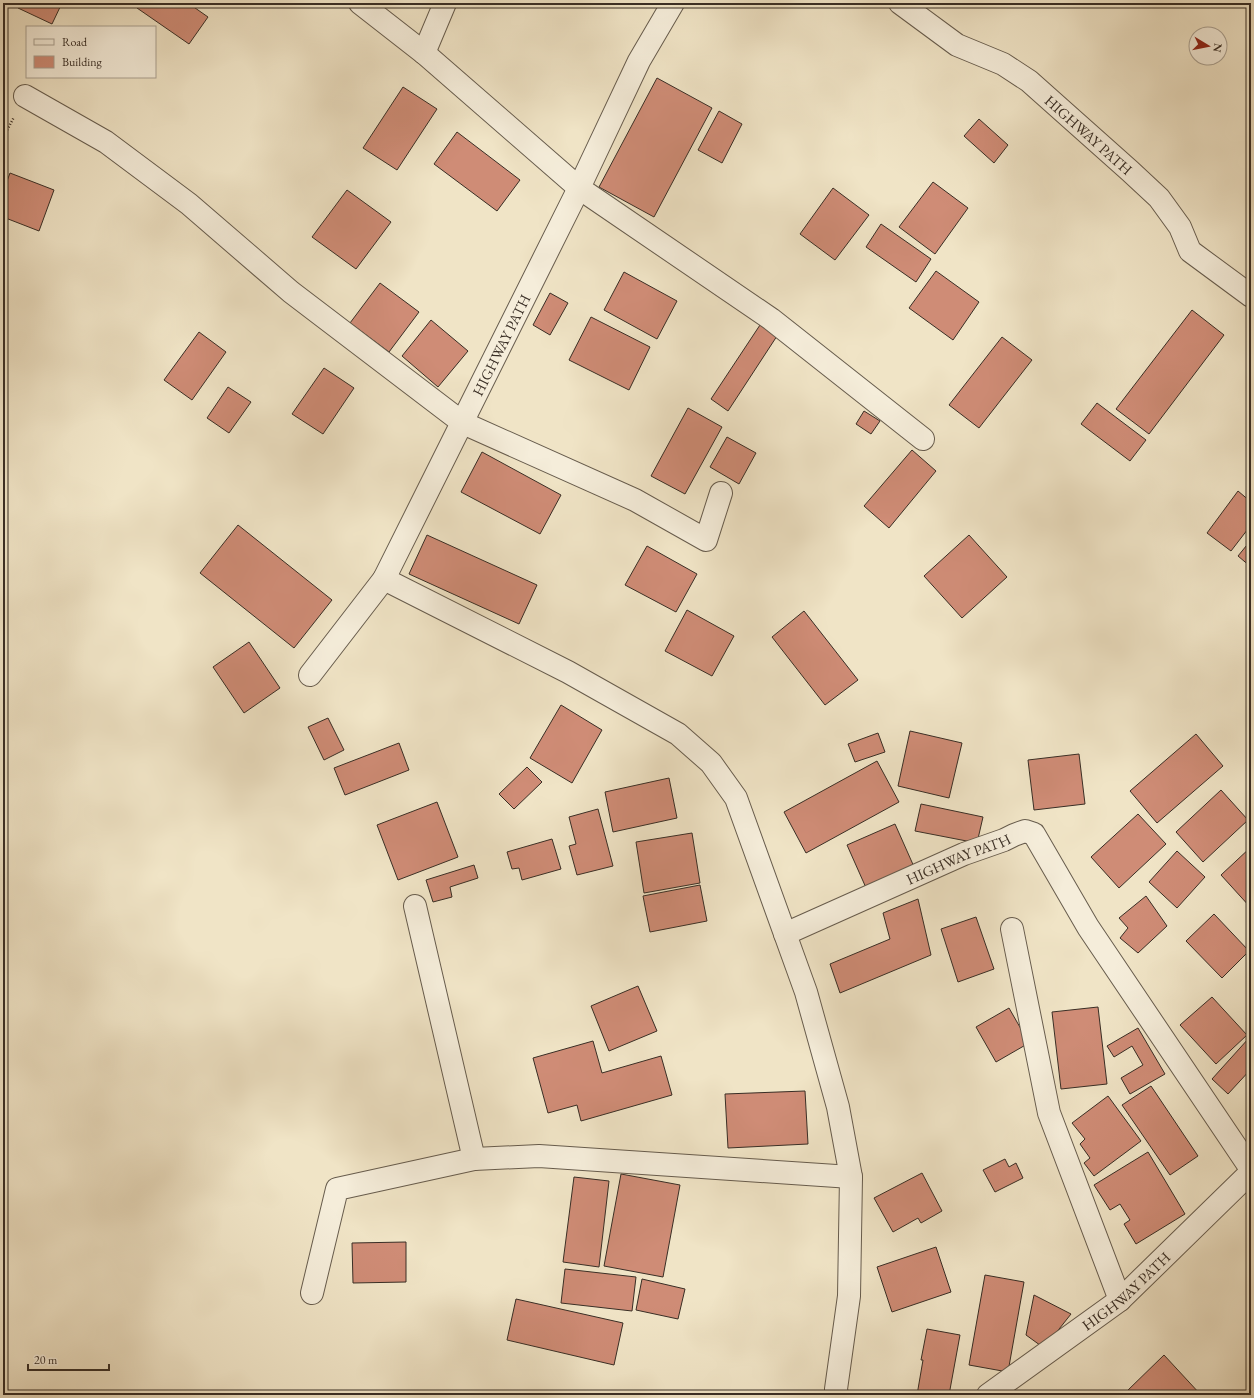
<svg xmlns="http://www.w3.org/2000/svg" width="1254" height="1398" font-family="'EB Garamond',serif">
  <rect width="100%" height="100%" fill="#f0e4c6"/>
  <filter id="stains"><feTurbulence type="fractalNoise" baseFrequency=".005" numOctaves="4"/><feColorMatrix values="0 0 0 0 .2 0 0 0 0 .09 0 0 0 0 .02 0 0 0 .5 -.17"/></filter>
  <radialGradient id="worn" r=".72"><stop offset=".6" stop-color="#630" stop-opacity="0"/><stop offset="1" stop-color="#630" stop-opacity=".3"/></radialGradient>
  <g fill="#cf8c76" stroke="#392e25">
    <polygon points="20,3 62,3 52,24 18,8"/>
    <polygon points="140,3 188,3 208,17 189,44 137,8"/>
    <polygon points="657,78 712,108 654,217 599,187"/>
    <polygon points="403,87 437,109 397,170 363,148"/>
    <polygon points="719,111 742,124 722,163 698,150"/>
    <polygon points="979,119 1008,145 994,163 964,136"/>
    <polygon points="457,132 520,180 497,211 434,164"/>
    <polygon points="10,173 54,190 39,231 3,217 3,192"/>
    <polygon points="933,182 968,208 935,254 899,227"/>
    <polygon points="833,188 869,215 835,260 800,234"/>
    <polygon points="347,190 391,222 356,269 312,237"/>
    <polygon points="881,224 931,259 916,282 866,247"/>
    <polygon points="936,271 979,302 953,340 909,308"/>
    <polygon points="624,272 677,301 657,339 604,310"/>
    <polygon points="380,283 419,312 389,352 350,323"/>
    <polygon points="550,293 568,303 550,335 533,325"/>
    <polygon points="1192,310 1224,335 1149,434 1116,409"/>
    <polygon points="591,317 650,347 629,390 569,360"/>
    <polygon points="431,320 468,351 438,387 402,356"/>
    <polygon points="760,325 777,336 728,411 711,399"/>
    <polygon points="199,332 226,352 192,400 164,380"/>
    <polygon points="1002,337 1032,360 979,428 949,405"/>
    <polygon points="324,368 354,388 323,434 292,414"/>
    <polygon points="228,387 251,402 229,433 207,418"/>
    <polygon points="1097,403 1146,440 1130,461 1081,424"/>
    <polygon points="688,408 722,427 685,494 651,476"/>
    <polygon points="864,411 880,421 871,434 856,424"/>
    <polygon points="727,437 756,453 739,484 710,467"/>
    <polygon points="912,450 936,471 889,528 864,506"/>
    <polygon points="482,452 561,495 540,534 461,492"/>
    <polygon points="1238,491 1251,502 1251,525 1231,551 1207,533"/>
    <polygon points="238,525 332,600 294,648 200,573"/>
    <polygon points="427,535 537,585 519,624 409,574"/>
    <polygon points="969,535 1007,577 962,618 924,576"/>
    <polygon points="1251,540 1251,567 1238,556"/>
    <polygon points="647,546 697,574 676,612 625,585"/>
    <polygon points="687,610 734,636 712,676 665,651"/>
    <polygon points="804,611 858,680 825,705 772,637"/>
    <polygon points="249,642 280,688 244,713 213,667"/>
    <polygon points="561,705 602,730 572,783 530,758"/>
    <polygon points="328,718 344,750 324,760 308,727"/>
    <polygon points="910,731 962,743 949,798 898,786"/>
    <polygon points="878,733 885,752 855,762 848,744"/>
    <polygon points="1196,734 1223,766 1157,823 1130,791"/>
    <polygon points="399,743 409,770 345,795 334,768"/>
    <polygon points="1079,754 1085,804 1034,810 1028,760"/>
    <polygon points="877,761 899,802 806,853 784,812"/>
    <polygon points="527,767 542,782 514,809 499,794"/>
    <polygon points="669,778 677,818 613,832 605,792"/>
    <polygon points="1221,790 1248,820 1203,862 1176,832"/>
    <polygon points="437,802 458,857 398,880 377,825"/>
    <polygon points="921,804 983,817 977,843 915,831"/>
    <polygon points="598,809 613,866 577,875 569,846 576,844 569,817"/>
    <polygon points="1138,814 1166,844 1119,888 1091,857"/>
    <polygon points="895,824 915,869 867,890 847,845"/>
    <polygon points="692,833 700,883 644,893 636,842"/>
    <polygon points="552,839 561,869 522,880 519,868 512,869 507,852"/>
    <polygon points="1251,847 1251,908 1221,875"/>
    <polygon points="1177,851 1205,877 1177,908 1149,882"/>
    <polygon points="474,865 478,878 450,887 452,897 433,902 426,880"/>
    <polygon points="700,885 707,921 650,932 643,896"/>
    <polygon points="1146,896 1167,926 1138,953 1120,938 1128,928 1119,918"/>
    <polygon points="918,899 931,955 840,993 830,964 890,939 883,913"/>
    <polygon points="1214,914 1249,951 1222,978 1186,941"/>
    <polygon points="976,917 994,969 958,982 941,929"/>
    <polygon points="638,986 657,1031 609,1051 591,1006"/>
    <polygon points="1212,997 1247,1035 1216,1064 1180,1025"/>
    <polygon points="1098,1007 1107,1084 1061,1089 1052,1012"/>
    <polygon points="1009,1008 1029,1043 996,1062 976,1027"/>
    <polygon points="1138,1028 1165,1074 1130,1094 1121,1078 1143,1065 1132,1046 1114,1057 1107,1046"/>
    <polygon points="1249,1038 1251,1040 1251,1069 1228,1094 1212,1079"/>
    <polygon points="593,1041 602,1073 661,1056 672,1095 581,1121 577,1105 548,1113 533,1058"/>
    <polygon points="1151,1086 1198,1156 1170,1175 1122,1105"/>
    <polygon points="805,1091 808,1144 728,1148 725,1094"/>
    <polygon points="1108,1096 1141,1141 1094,1176 1084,1163 1090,1158 1080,1144 1085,1139 1072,1123"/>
    <polygon points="1148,1152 1185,1214 1136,1244 1124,1224 1130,1220 1120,1204 1110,1210 1094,1185"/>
    <polygon points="1005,1159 1009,1167 1016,1163 1023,1178 995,1192 983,1170"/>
    <polygon points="922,1173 942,1211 921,1223 918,1218 893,1232 874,1198"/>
    <polygon points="621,1174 680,1185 663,1277 604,1266"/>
    <polygon points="574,1177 609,1181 599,1267 563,1262"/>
    <polygon points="406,1242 406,1282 353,1283 352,1243"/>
    <polygon points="936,1247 951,1292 892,1312 877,1267"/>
    <polygon points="565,1269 636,1277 632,1311 561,1303"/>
    <polygon points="985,1275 1024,1282 1008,1372 969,1365"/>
    <polygon points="642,1279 685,1289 678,1319 636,1310"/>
    <polygon points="1034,1295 1071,1314 1044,1348 1026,1335"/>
    <polygon points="516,1299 623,1323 614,1365 507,1340"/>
    <polygon points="927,1329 960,1335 949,1395 917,1395 923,1360 921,1360"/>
    <polygon points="1164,1355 1201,1395 1129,1395 1126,1392"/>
  </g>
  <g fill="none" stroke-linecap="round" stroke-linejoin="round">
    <g stroke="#675c4d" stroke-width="24">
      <g id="minor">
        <polyline points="360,3 424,53 579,188 771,319 923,439"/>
        <path id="s1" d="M900,3L957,45L1003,64L1029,81L1130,171L1159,198L1180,227L1190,251L1251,296"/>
        <polyline points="424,53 445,3"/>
        <polyline points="25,96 106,142 189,204 291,292 463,423 635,500 706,540 721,493"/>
        <polyline points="384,579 568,672 678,734 711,763 736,798 806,992 838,1107 851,1177 849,1296 836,1389 837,1395"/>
        <path id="s2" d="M310,675L384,579L579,188L639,61L673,3"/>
        <polyline points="415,906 474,1159"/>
        <polyline points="1012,929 1049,1113 1120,1300"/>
        <path id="s3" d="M785,934L964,854L1004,840L1014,835L1025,831L1034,834L1088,927L1251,1169"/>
        <polyline points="312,1293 337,1189 474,1159 539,1156 851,1177"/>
        <path id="s4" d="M988,1395L1120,1300L1251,1172"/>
      </g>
    </g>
    <polyline stroke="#392e25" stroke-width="2.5" stroke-dasharray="1 2" stroke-linecap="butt" points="3,138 14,117"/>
    <use href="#minor" stroke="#f5edda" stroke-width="22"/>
  </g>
  <g text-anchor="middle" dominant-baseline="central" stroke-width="4" stroke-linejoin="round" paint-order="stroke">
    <g font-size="15" fill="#392e25" stroke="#f5edda">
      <text stroke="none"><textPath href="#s1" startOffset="232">HIGHWAY PATH</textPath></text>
      <text stroke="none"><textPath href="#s2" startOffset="383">HIGHWAY PATH</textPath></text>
      <text stroke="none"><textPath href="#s3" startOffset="189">HIGHWAY PATH</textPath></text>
      <text stroke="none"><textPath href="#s4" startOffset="173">HIGHWAY PATH</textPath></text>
    </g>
  </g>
  <rect width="1254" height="1398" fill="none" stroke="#f0e4c6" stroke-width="16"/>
  <rect x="4" y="4" width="1246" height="1390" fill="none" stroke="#392e25" stroke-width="2"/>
  <rect x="8" y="8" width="1238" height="1382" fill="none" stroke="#392e25"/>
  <rect x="26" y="26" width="130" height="52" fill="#f5edda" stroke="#aaa192"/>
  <rect x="34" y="39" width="20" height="6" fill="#f5edda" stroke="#aaa192"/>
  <text x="62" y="46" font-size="12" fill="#392e25">Road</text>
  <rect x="34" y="56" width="20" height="12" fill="#cf8c76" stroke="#aaa192"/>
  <text x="62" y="66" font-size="12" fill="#392e25">Building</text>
  <g transform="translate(1208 46) rotate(100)"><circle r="19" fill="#f5edda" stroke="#aaa192"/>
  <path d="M0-3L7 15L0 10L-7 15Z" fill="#8f2418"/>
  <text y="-6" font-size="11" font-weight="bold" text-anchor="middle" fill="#392e25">N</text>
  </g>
  <path d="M28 1364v6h81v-6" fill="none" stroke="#392e25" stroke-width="2"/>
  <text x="34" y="1364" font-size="12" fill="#392e25" stroke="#f5edda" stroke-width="3" paint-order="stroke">20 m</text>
  <rect width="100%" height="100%" filter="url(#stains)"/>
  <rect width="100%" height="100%" fill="url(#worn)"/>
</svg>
